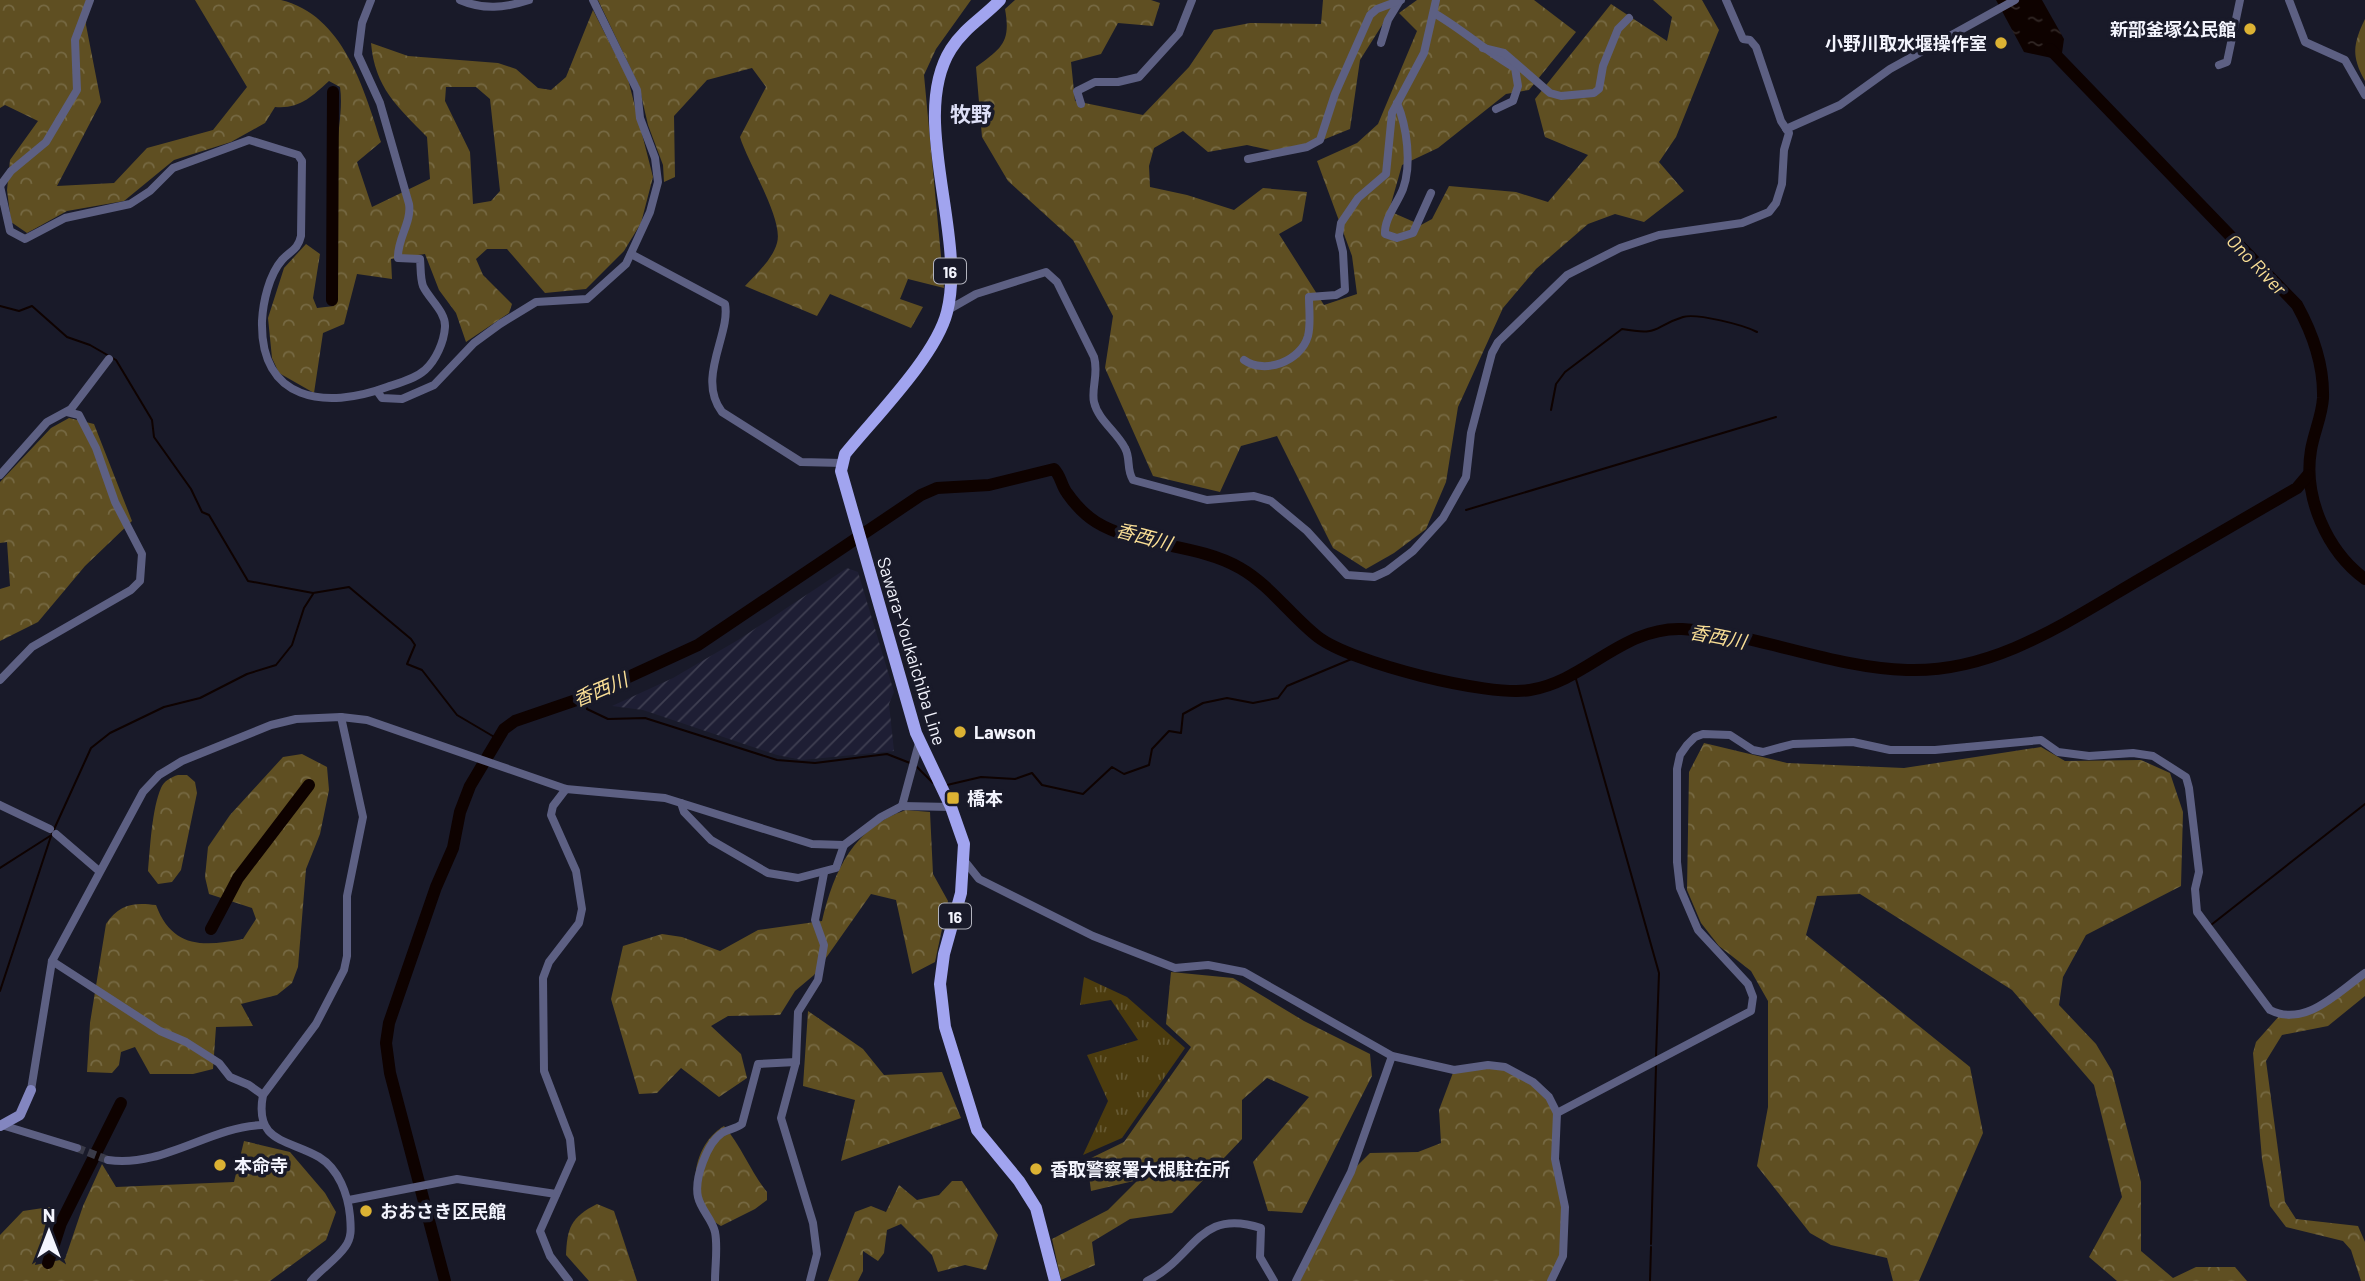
<svg xmlns="http://www.w3.org/2000/svg" width="2365" height="1281" font-family="Barlow,'Noto Sans JP',sans-serif">
  <defs>
    <pattern id="industrial-furrows" width="10" height="10" patternUnits="userSpaceOnUse" patternTransform="scale(1.75)"><rect width="10" height="10" fill="#1e1e34"/><path d="M-1 1l2-2M0 10L10 0M9 11l2-2" fill="none" stroke="#3f3f52"/></pattern>
    <pattern id="grass-tufts" width="24" height="20" patternUnits="userSpaceOnUse" patternTransform="scale(1.75)"><rect width="24" height="20" fill="#4c3c0e"/><path d="M3 7l-1-3M5 7V3M7 7l1-3M15 17l-1-3M17 17v-4M19 17l1-3" fill="none" stroke="#665932"/></pattern>
    <pattern id="forest-crowns" width="20" height="18" patternUnits="userSpaceOnUse" patternTransform="scale(1.75)"><rect width="20" height="18" fill="#5f4f22"/><path d="M2 6a3 3 0 1 1 6 0M12 15a3 3 0 1 1 6 0" fill="none" stroke="#766943"/></pattern>
    <pattern id="water-ripples" width="26" height="14" patternUnits="userSpaceOnUse" patternTransform="scale(1.75)"><rect width="26" height="14" fill="#0e0200"/><path d="M2 4q2-2 4 0t4 0M15 11q2-2 4 0t4 0" fill="none" stroke="#322826"/></pattern>
  </defs>
  <rect width="100%" height="100%" fill="#191a29"/>
  <polygon fill="url(#industrial-furrows)" points="847,568 858,572 894,692 889,704 894,751 802,760 777,755 643,710 612,706 673,678 738,640"/>
  <polygon fill="url(#grass-tufts)" points="1084,977 1127,997 1185,1048 1122,1138 1083,1155 1108,1101 1087,1055 1138,1040 1111,1000 1080,1005"/>
  <g fill="url(#forest-crowns)" fill-rule="evenodd">
    <path d="M0,0H87L86,25L101,102L57,186L114,183L147,148L213,130L247,87L195,0C220,0 257,0 281,0C343,15 364,88 381,142L357,162L372,207L430,179L427,137C397,106 375,88 371,43L408,56L498,63L516,69L538,88L551,90L566,77L593,10L628,79L653,177L641,223L624,251L586,289L545,293L507,249H487L476,259L483,275L512,304L509,313L466,342L456,313L439,290L425,254L391,259L392,279L357,274L344,324L323,333L314,393L279,373L272,358L268,318L284,268L306,244L320,254L313,298L317,308L334,306C342,254 335,203 337,151C338,129 343,108 340,87L329,81C311,97 300,109 275,107L265,123L231,142L174,160L124,201L67,211L27,233L11,222L7,190L10,160L38,121L5,105L0,108ZM446,87H476L490,99L500,191L491,201L473,204L470,152L445,101Z"/>
    <path d="M598,0H971L936,49L924,75L944,288L908,279L900,299L923,307L911,328L830,294L817,316L745,286C757,273 772,260 777,243C784,220 747,161 740,137L766,87L752,68L707,80L674,116L675,177L664,182L663,165L648,125L639,86Z"/>
    <path d="M1015,0H1151L1160,3L1153,26L1118,23L1101,54L1071,62L1075,101L1143,115L1189,67L1214,30L1250,23L1321,24L1323,0H1398L1360,60L1350,129L1288,154L1247,145L1208,152L1183,131L1154,148L1149,166L1150,187L1187,195L1234,210L1263,188L1307,192L1302,221L1279,234L1324,305L1357,294L1352,256L1317,161L1357,143L1378,124L1417,31L1399,13L1417,0H1534L1576,32L1529,90L1506,94L1438,148L1402,165L1389,211L1421,225L1432,219L1449,186L1516,192L1548,202L1588,155L1545,137L1535,99L1611,4L1667,41L1672,17L1653,0H1702L1719,30L1676,137L1659,162L1684,191L1644,222L1615,214L1588,224L1536,269L1503,308L1458,407L1446,482L1426,529L1394,553L1366,569L1333,548L1277,436L1241,446L1220,492L1153,476L1105,368L1113,316L1073,240L1008,181L982,137L976,67C1002,48 1011,42 1005,9Z"/>
    <path d="M2365,19V81C2351,56 2353,44 2365,19Z"/>
    <polygon points="69,418 94,424 132,521 85,566 38,622 0,641 0,589 10,586 7,542 0,543 0,482 51,428"/>
    <polygon points="1704,743 1787,763 1904,768 2041,747 2065,761 2141,760 2170,773 2183,812 2181,886 2086,935 2063,977 2059,1005 2096,1044 2112,1071 2141,1182 2141,1251 2173,1278 2196,1267 2235,1267 2247,1281 2117,1281 2089,1257 2122,1197 2094,1085 2012,990 1860,894 1817,896 1806,935 1970,1067 1983,1133 1919,1281 1893,1281 1887,1258 1831,1245 1810,1233 1757,1166 1768,1107 1768,1001 1751,971 1719,946 1701,923 1687,890 1689,772"/>
    <path d="M302,754L327,767L329,790L320,834L306,869L298,967L292,983L277,995L241,1004L253,1026L216,1027L213,1069L193,1074H150L135,1047L121,1052L119,1065L112,1073L87,1072L90,1023L106,924C119,904 134,902 156,905C172,948 203,947 243,939L256,919L252,908L209,894L205,877L208,847L230,815L283,757Z"/>
    <path d="M178,775H187L195,782L197,793L181,870L172,882L158,884L148,871C150,849 152,808 161,788C164,781 171,777 178,775Z"/>
    <path d="M906,810L930,812L933,874L948,901L935,962L912,974L896,900L871,894L814,975L795,991L780,1015L728,1016L711,1026L741,1054L747,1078L719,1097L681,1068L657,1093L639,1094L611,999L623,946L662,934L682,937L720,951L758,930L822,921C834,870 854,827 906,810Z"/>
    <polygon points="1171,972 1233,978 1304,1021 1370,1054 1372,1076 1302,1213 1268,1211 1253,1162 1309,1097 1267,1078 1242,1100 1242,1139 1172,1213 1130,1219 1092,1242 1095,1265 1061,1280 1052,1239 1108,1210 1138,1180 1091,1191 1087,1160 1124,1142 1191,1047 1166,1024"/>
    <polygon points="2365,973 2365,996 2328,1026 2282,1035 2266,1061 2285,1202 2296,1219 2358,1226 2365,1242 2365,1281 2361,1281 2351,1250 2343,1241 2286,1227 2270,1206 2262,1159 2253,1053 2256,1042 2280,1015 2302,1014"/>
    <polygon points="808,1011 863,1049 884,1075 942,1072 961,1118 841,1161 855,1100 803,1086"/>
    <polygon points="1505,1067 1533,1082 1557,1113 1555,1159 1565,1207 1563,1256 1551,1281 1296,1281 1351,1172 1370,1153 1418,1152 1441,1143 1439,1110 1454,1070"/>
    <path d="M724,1126C742,1147 750,1171 767,1192V1200L755,1209L721,1226C684,1205 689,1147 724,1126Z"/>
    <polygon points="244,1141 290,1152 325,1193 336,1212 326,1240 270,1281 0,1281 0,1235 23,1211 50,1207 35,1265 65,1259 83,1206 102,1164 116,1187 234,1182"/>
    <polygon points="952,1181 962,1181 998,1235 986,1270 965,1265 938,1272 932,1255 901,1224 887,1230 884,1253 878,1261 863,1251 863,1271 858,1281 828,1281 855,1212 871,1206 886,1212 899,1185 917,1200 939,1195"/>
    <path d="M597,1204L614,1211L637,1281H589L566,1255C567,1228 571,1217 597,1204Z"/>
  </g>
  <polygon fill="url(#water-ripples)" points="1996,0 2042,0 2064,39 2061,60 2024,52"/>
  <g fill="none" stroke-linecap="round" stroke-linejoin="round">
    <g stroke="#0e0200" stroke-width="2">
      <polyline points="0,306 19,311 32,306 67,337 90,345 116,360 152,420 154,437 191,489 202,512 209,515 248,581 313,593 349,587 411,639 415,645 407,664 422,670 457,715 496,738"/>
      <path d="M1551,410L1556,384L1565,372L1622,329C1662,336 1651,327 1683,317C1697,313 1744,325 1757,332"/>
      <polyline points="1466,510 1776,417"/>
      <polyline points="1574,672 1659,973 1656,1056"/>
      <polyline points="585,697 587,709 608,719 645,718 777,760 815,763 887,754 910,763"/>
      <polyline points="917,767 933,783"/>
      <polyline points="947,785 981,777 1015,779 1032,773 1042,785 1083,794 1112,767 1124,774 1149,765 1152,749 1169,731 1181,733 1183,714 1203,703 1227,698 1253,703 1278,698 1287,686 1354,658"/>
      <polyline points="0,868 50,836"/>
      <polyline points="2211,925 2365,804"/>
      <polyline points="0,991 51,836 91,748 110,733 164,707 200,698 247,674 276,665 292,645 304,608 313,594"/>
      <polyline points="1651,1244 1656,1066"/>
      <polyline points="1650,1281 1651,1247"/>
    </g>
    <g stroke="#0e0200" stroke-width="12">
      <path d="M2050,49L2297,305C2313,334 2324,364 2323,398C2322,416 2314,432 2311,450C2303,497 2327,551 2365,579"/>
      <polyline points="332,300 333,92"/>
      <polyline points="211,929 238,878 309,785"/>
      <polyline points="48,1263 61,1223 121,1103"/>
      <path d="M445,1281L390,1073L386,1043L389,1023L436,887L453,848L460,812L470,786L504,729L515,721L585,697L698,645L921,495L937,488L989,485L1054,469C1061,476 1061,485 1067,493C1074,503 1085,515 1096,522C1136,547 1197,543 1240,568C1270,585 1291,616 1318,637C1352,663 1488,697 1530,690C1586,681 1622,627 1682,629C1756,633 1832,668 1907,670C1995,673 2068,621 2142,578C2194,548 2246,518 2297,488L2308,475"/>
    </g>
    <polyline stroke="#3a3b49" stroke-width="8" stroke-dasharray="8 4" stroke-linecap="butt" points="77,1148 108,1160"/>
    <g stroke="#5d6083" stroke-width="8">
      <path d="M460,0C483,10 505,8 529,0"/>
      <polyline points="2289,0 2305,42 2345,60 2365,95"/>
      <path d="M1434,13C1463,30 1486,51 1515,68L1518,86L1513,101L1496,109"/>
      <polyline points="1381,43 1388,20 1399,2"/>
      <polyline points="1483,48 1504,53 1550,93 1561,96 1594,93 1599,89 1603,66 1618,29 1629,18"/>
      <polyline points="2219,65 2227,62 2240,0"/>
      <path d="M1397,103C1407,127 1412,164 1403,189C1397,204 1384,219 1385,234L1397,238L1413,233L1431,193"/>
      <polyline points="1081,104 1077,91 1095,82 1118,82 1139,77 1179,33 1192,0"/>
      <polyline points="1786,129 1840,105 1890,69 2015,0"/>
      <polyline points="1248,159 1307,147 1320,140 1335,94 1370,15 1377,9 1401,0"/>
      <path d="M0,186L10,231L25,239L65,218L130,204L150,191L173,168L249,140L298,155L302,161L301,236C298,250 290,251 282,260C269,275 263,302 262,321C260,401 325,410 387,387C399,383 415,379 425,370C436,360 444,342 445,327C446,312 429,299 423,286C420,277 421,268 420,259L398,258C397,239 412,222 409,204L380,103L358,55L362,23L371,0"/>
      <polyline points="0,186 11,171 46,142 77,90 75,40 90,0"/>
      <path d="M631,254L725,304C731,334 696,378 722,412L801,462L842,463"/>
      <path d="M948,310L976,294L1046,272L1057,282L1094,357C1099,374 1091,388 1094,402C1098,420 1117,432 1125,448C1131,459 1126,469 1133,480L1207,500L1254,496L1271,501L1307,531L1347,575L1374,577L1387,571L1413,551L1443,518L1466,477L1471,433L1492,353L1498,342L1567,275L1620,248L1659,235L1742,223L1769,212L1776,203L1782,184L1784,150L1789,133L1781,121L1756,47L1750,40L1743,39L1726,0"/>
      <path d="M1244,360C1265,375 1301,361 1308,336C1311,324 1309,310 1309,297L1336,295L1345,290L1343,252L1339,236L1341,223L1358,198L1386,174L1392,113L1424,53L1436,0"/>
      <polyline points="377,391 382,398 402,399 434,385 474,343 500,324 536,302 587,299 626,264 650,212 658,182 655,158 640,118 637,90 593,0"/>
      <polyline points="0,475 47,422 71,409 109,359"/>
      <polyline points="0,680 32,647 131,590 140,581 142,554 115,502 96,448 79,415 67,412"/>
      <polyline points="566,789 553,806 551,815 576,871 582,909 579,923 549,962 543,978 544,1071 570,1139 572,1159 540,1231 550,1256 569,1281"/>
      <polyline points="681,803 684,812 711,840 768,873 798,878 836,868 844,845"/>
      <polyline points="0,805 50,829"/>
      <polyline points="902,806 919,743"/>
      <polyline points="56,834 99,871"/>
      <polyline points="963,859 979,879 1093,936 1175,968 1208,965 1244,972 1392,1056 1454,1070 1488,1065 1505,1067 1533,1082 1549,1097 1557,1113 1555,1159 1565,1207 1563,1256 1551,1281"/>
      <polyline points="52,961 160,1031 186,1042 219,1063 230,1077 249,1085 263,1095"/>
      <polyline points="31,1090 52,961 143,792 159,775 182,761 271,725 296,719 341,717 367,720 566,789 665,798 812,844 844,845 881,817 902,806 951,807"/>
      <path d="M1557,1113L1751,1011L1753,997L1748,984L1698,930L1680,888L1677,862V769L1680,755L1687,745L1695,737L1703,734L1730,735L1753,750L1763,752L1793,744L1853,742L1890,750H1935L2041,740L2058,752L2089,756L2133,753L2153,756L2186,777L2189,788L2199,872L2195,889L2197,912L2270,1010C2305,1028 2338,992 2365,973"/>
      <polyline points="5,1126 77,1148"/>
      <path d="M108,1160C163,1168 209,1127 262,1125"/>
      <polyline points="349,1200 457,1179 556,1194"/>
      <path d="M311,1281C321,1269 336,1260 345,1247C352,1238 351,1228 350,1216C348,1195 339,1169 319,1157C288,1139 254,1143 263,1095L316,1024L344,970L347,956V896L363,817L341,717"/>
      <path d="M715,1281C715,1265 718,1247 715,1232C712,1219 701,1210 698,1197C694,1179 707,1143 722,1133C728,1129 736,1129 742,1124L758,1064L796,1062"/>
      <polyline points="810,1281 817,1254 813,1223 781,1118 796,1062 798,1012 818,980 824,945 815,920 824,873"/>
      <path d="M1147,1281C1195,1258 1198,1207 1261,1228L1260,1257L1274,1281"/>
      <polyline points="1296,1281 1351,1172 1392,1056"/>
    </g>
    <polyline stroke="#8386c0" stroke-width="10" points="0,1126 20,1115 31,1090"/>
    <path stroke="#a1a4ef" stroke-width="12" d="M1000,0C984,17 964,28 951,49C908,117 967,235 947,312C936,356 875,417 845,454L841,471L916,733L951,807L964,844L961,893L944,954L940,984L945,1027L977,1130L1019,1181L1036,1208L1055,1281"/>
  </g>
  <g fill="#dcb233" stroke="#191a29" stroke-width="2.5">
    <circle cx="2250" cy="29" r="7"/>
    <circle cx="2001" cy="43" r="7"/>
    <circle cx="960" cy="732" r="7"/>
    <rect x="946" y="791" width="14" height="14" rx="3.5"/>
    <circle cx="220" cy="1165" r="7"/>
    <circle cx="1036" cy="1169" r="7"/>
    <circle cx="366" cy="1211" r="7"/>
  </g>
  <g text-anchor="middle" dominant-baseline="central" stroke-width="7" stroke-linejoin="round" paint-order="stroke">
    <g fill="#191a29" stroke="#b2b3bd" stroke-width="2">
      <rect x="934" y="258.5" width="32" height="25" rx="5"/>
      <rect x="939" y="903.5" width="32" height="25" rx="5"/>
    </g>
    <g font-size="16" font-weight="bold" fill="#f3f4fd">
      <text x="950" y="271">16</text>
      <text x="955" y="916">16</text>
    </g>
    <g font-size="18" font-weight="bold" fill="#f3f4fd" stroke="#191a29" text-anchor="start">
      <text x="2236" y="29" text-anchor="end">新部釜塚公民館</text>
      <text x="1987" y="43" text-anchor="end">小野川取水堰操作室</text>
      <text x="974" y="732">Lawson</text>
      <text x="967" y="798">橋本</text>
      <text x="234" y="1165">本命寺</text>
      <text x="1050" y="1169">香取警察署大根駐在所</text>
      <text x="380" y="1211">おおさき区民館</text>
    </g>
    <g font-size="18" fill="#f3f4fd" stroke="#191a29">
      <text transform="translate(912 651) rotate(73)">Sawara-Youkaichiba Line</text>
    </g>
    <g font-size="19" font-style="italic" fill="#f9de95" stroke="#191a29">
      <text transform="translate(2257 264) rotate(46)">Ono River</text>
      <text transform="translate(1144 536) rotate(15)">香西川</text>
      <text transform="translate(1718 636) rotate(11)">香西川</text>
      <text transform="translate(600 689) rotate(-23)">香西川</text>
    </g>
    <g font-size="21" font-weight="bold" fill="#dee0f7" stroke="#191a29">
      <text x="971" y="113">牧野</text>
    </g>
  </g>
  <g transform="translate(49 1232)" stroke="#191a29" stroke-width="5" paint-order="stroke">
  <path d="M0-5L12 26L0 18L-12 26Z" fill="#f3f4fd"/>
  <text y="-10" font-size="19" font-weight="bold" text-anchor="middle" fill="#f3f4fd">N</text>
  </g>
</svg>
